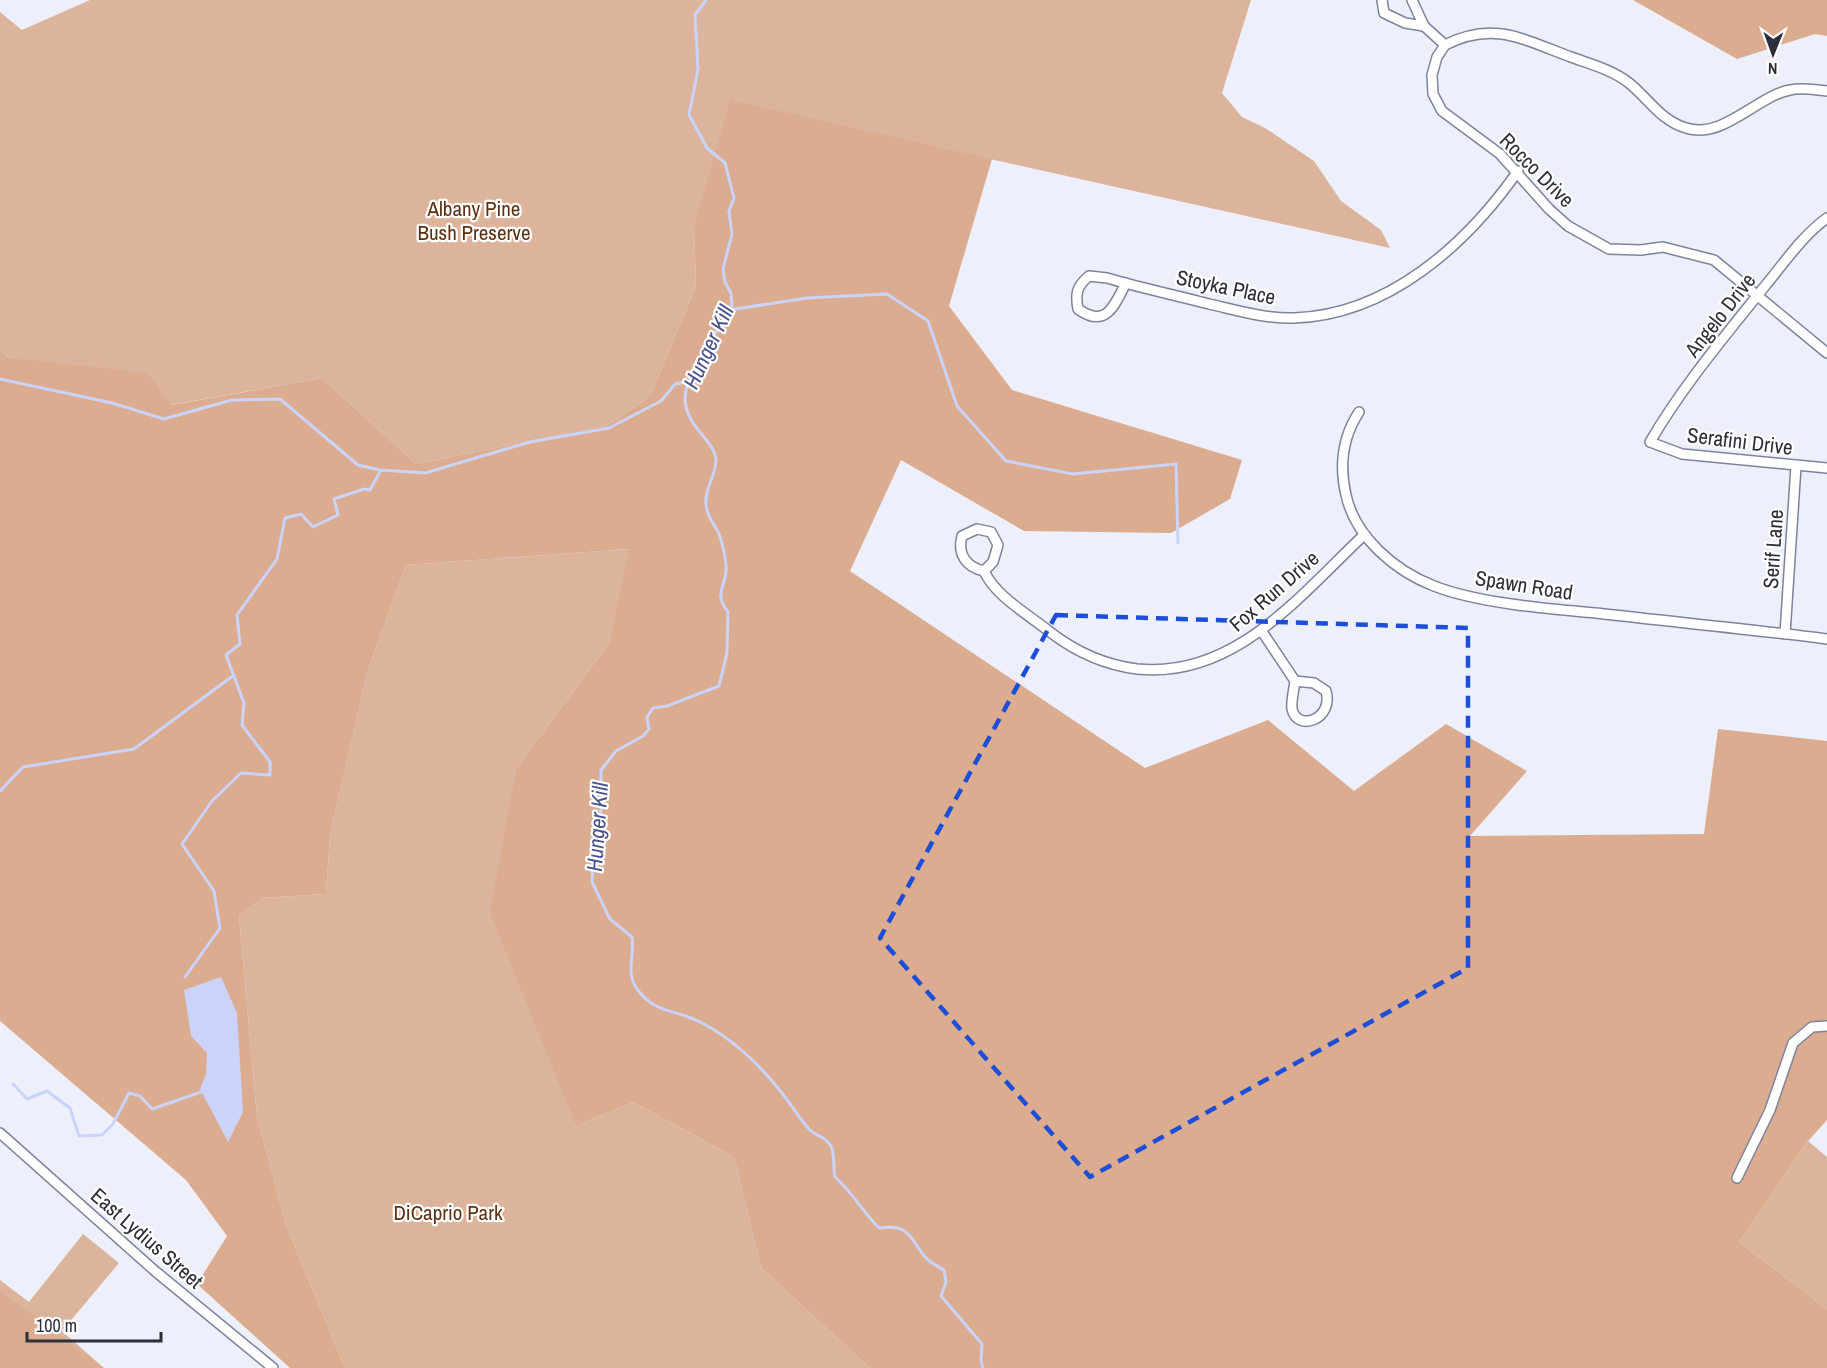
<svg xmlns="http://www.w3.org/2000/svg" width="1827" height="1368" font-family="'Archivo Narrow',sans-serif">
  <rect width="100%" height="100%" fill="#edeffb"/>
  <g fill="#dcb49c">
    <polygon points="90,0 1251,0 1222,93 1242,117 1265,128 1314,161 1341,201 1381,230 1390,248 918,143 694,227 696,286 650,396 608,425 416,464 322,378 171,405 10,358 0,351 0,12 22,30"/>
    <polygon points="630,549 609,643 516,769 505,840 576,1126 633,1102 734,1157 761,1268 870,1368 345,1368 286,1225 257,1117 239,916 262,898 326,894 330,835 368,670 406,565"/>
    <polygon points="1808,1141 1827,1157 1827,1309 1739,1242"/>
    <polygon points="83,1234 119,1263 62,1331 104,1368 0,1368 0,1280 29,1302"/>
  </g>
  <g fill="#dbac90">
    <polygon points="1633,0 1827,0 1827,36 1815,34 1737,59"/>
    <polygon points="730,100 992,159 949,306 1012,390 1242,460 1230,499 1171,533 1024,531 901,460 850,571 1145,768 1268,720 1354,791 1446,724 1527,771 1470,836 1704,834 1718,729 1827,741 1827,1120 1808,1141 1739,1242 1827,1309 1827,1368 870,1368 761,1268 734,1157 633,1102 576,1126 490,913 516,769 609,643 629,549 406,565 368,670 330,835 326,894 262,898 239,916 257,1117 286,1225 345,1368 290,1368 197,1284 227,1236 186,1180 0,1021 0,351 10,358 147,373 172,405 322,378 416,464 608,425 650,396 696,286 694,227"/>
    <polygon points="0,1291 104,1368 0,1368"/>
  </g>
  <polygon fill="#cbd3fa" points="221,977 237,1013 243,1112 228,1142 200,1089 206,1074 207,1053 191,1036 184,990"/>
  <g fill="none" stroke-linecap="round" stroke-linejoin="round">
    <g stroke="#cbd3fa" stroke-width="3">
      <path d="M706,0L695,15L698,69L689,115L707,148L725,163L734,198L729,211L732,234L723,269L725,282L731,293L732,305L705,351V361C693,372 685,383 685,400C687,428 715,441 716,460C716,476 704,489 706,505C707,517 714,523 719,534C722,542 725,556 726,565C728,586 712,592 728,612L727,653L719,686L667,706L653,708L647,717L649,729L643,736L616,751L601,770V811L595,831L592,882L610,919L632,937C635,956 625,971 637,989C655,1014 675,1009 700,1022C731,1037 761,1066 782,1093C791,1104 800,1120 810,1130C817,1137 825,1136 831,1146C835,1154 833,1168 835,1177C853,1193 863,1212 879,1228C908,1224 909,1235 924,1256C929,1262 937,1266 944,1270L946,1282L941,1296L982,1344L981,1361L983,1368"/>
      <polyline points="729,310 807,298 887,294 928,321 957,406 1006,461 1073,474 1176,464 1178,543"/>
      <polyline points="0,379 112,403 164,419 232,400 280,399 358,465 380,470"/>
      <polyline points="0,791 23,767 134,749 234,675"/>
      <polyline points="185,977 220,928 214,891 182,844 212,801 241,773 270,775 270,762 242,725 244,703 226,655 240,644 237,615 277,559 285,518 301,514 313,527 338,515 334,499 364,489 370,490 381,470 425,473 530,442 609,428 661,401 675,384 687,382"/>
      <polyline points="13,1084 27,1099 47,1091 70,1108 79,1136 102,1135 113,1124 129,1093 140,1096 152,1109 204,1091"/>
    </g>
    <g stroke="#7e839c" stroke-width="12">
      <g id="minor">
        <polyline points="1382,0 1384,13 1405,23 1424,26 1412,0"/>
        <polyline points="1424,26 1445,45"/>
        <polyline points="1445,45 1437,57 1432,75 1433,94 1442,111 1500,154 1549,209 1568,226 1609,249 1641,250 1663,247 1714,260 1827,353"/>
        <path d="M1445,45C1494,20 1524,40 1571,57C1590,64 1613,70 1629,83C1648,98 1661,121 1686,128C1723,140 1757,96 1790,90C1802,87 1815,90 1827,91"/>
        <path d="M1827,218C1802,236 1785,262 1765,286C1725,336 1682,387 1650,442L1682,454L1827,468"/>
        <path d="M1126,283C1114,306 1106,329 1078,309C1075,293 1077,286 1089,276L1107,278C1141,288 1175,295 1209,304C1236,310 1265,319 1294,318C1388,315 1466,245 1518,171"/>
        <path d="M1359,412C1342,438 1339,465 1346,495C1355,537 1395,571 1434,586C1477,603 1549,609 1596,613C1673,622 1750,629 1827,639"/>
        <path d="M977,529L991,532L998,545L993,562L984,571C966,567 957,554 962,536Z"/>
        <path d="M984,571C996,597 1028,614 1050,632C1076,652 1105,665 1137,669C1235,679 1300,595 1364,535"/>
        <polyline points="1261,630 1295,681"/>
        <polyline points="1785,634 1796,466"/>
        <path d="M1295,681L1314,683L1326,691C1334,720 1297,732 1292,709C1291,700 1294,690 1295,681Z"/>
        <polyline points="0,1133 155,1271 273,1368"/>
        <polyline points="1737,1178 1770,1110 1793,1043 1812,1027 1827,1026"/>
      </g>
    </g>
    <use href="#minor" stroke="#fff" stroke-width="9"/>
  </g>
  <path fill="none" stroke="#1d4ed8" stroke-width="4.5" stroke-dasharray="12 8" stroke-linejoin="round" d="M1056,615L1468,628V968L1090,1177L880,938Z"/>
  <g text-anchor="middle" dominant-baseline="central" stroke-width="4.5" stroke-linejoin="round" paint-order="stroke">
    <g font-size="21" fill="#2c2e39" stroke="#fff">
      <text transform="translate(1537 170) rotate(45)">Rocco Drive</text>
      <text transform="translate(1226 287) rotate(12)">Stoyka Place</text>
      <text transform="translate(1720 315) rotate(-52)">Angelo Drive</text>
      <text transform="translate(1740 441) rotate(7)">Serafini Drive</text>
      <text transform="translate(1773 549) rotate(-86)">Serif Lane</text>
      <text transform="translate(1524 585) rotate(9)">Spawn Road</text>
      <text transform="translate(1274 591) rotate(-41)">Fox Run Drive</text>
      <text transform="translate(147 1238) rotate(41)">East Lydius Street</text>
    </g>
    <g font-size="21" fill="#5e3112" stroke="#fff">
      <text x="474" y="208">Albany Pine<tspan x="474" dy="24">Bush Preserve</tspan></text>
      <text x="448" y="1212">DiCaprio Park</text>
    </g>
    <g font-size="22" font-style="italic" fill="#49518d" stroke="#fff">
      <text transform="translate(708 347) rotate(-65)">Hunger Kill</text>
      <text transform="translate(597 827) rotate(-86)">Hunger Kill</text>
    </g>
  </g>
  <g transform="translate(1773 54) rotate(181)" stroke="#ffffff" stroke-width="4.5" paint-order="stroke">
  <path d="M0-4.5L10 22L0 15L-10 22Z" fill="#2c2e39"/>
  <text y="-9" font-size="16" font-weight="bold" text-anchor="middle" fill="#2c2e39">N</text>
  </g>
  <path d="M27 1332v9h134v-9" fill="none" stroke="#2c2e39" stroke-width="3"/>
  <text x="36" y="1332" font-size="18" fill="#2c2e39" stroke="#ffffff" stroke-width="4.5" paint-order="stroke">100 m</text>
</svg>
